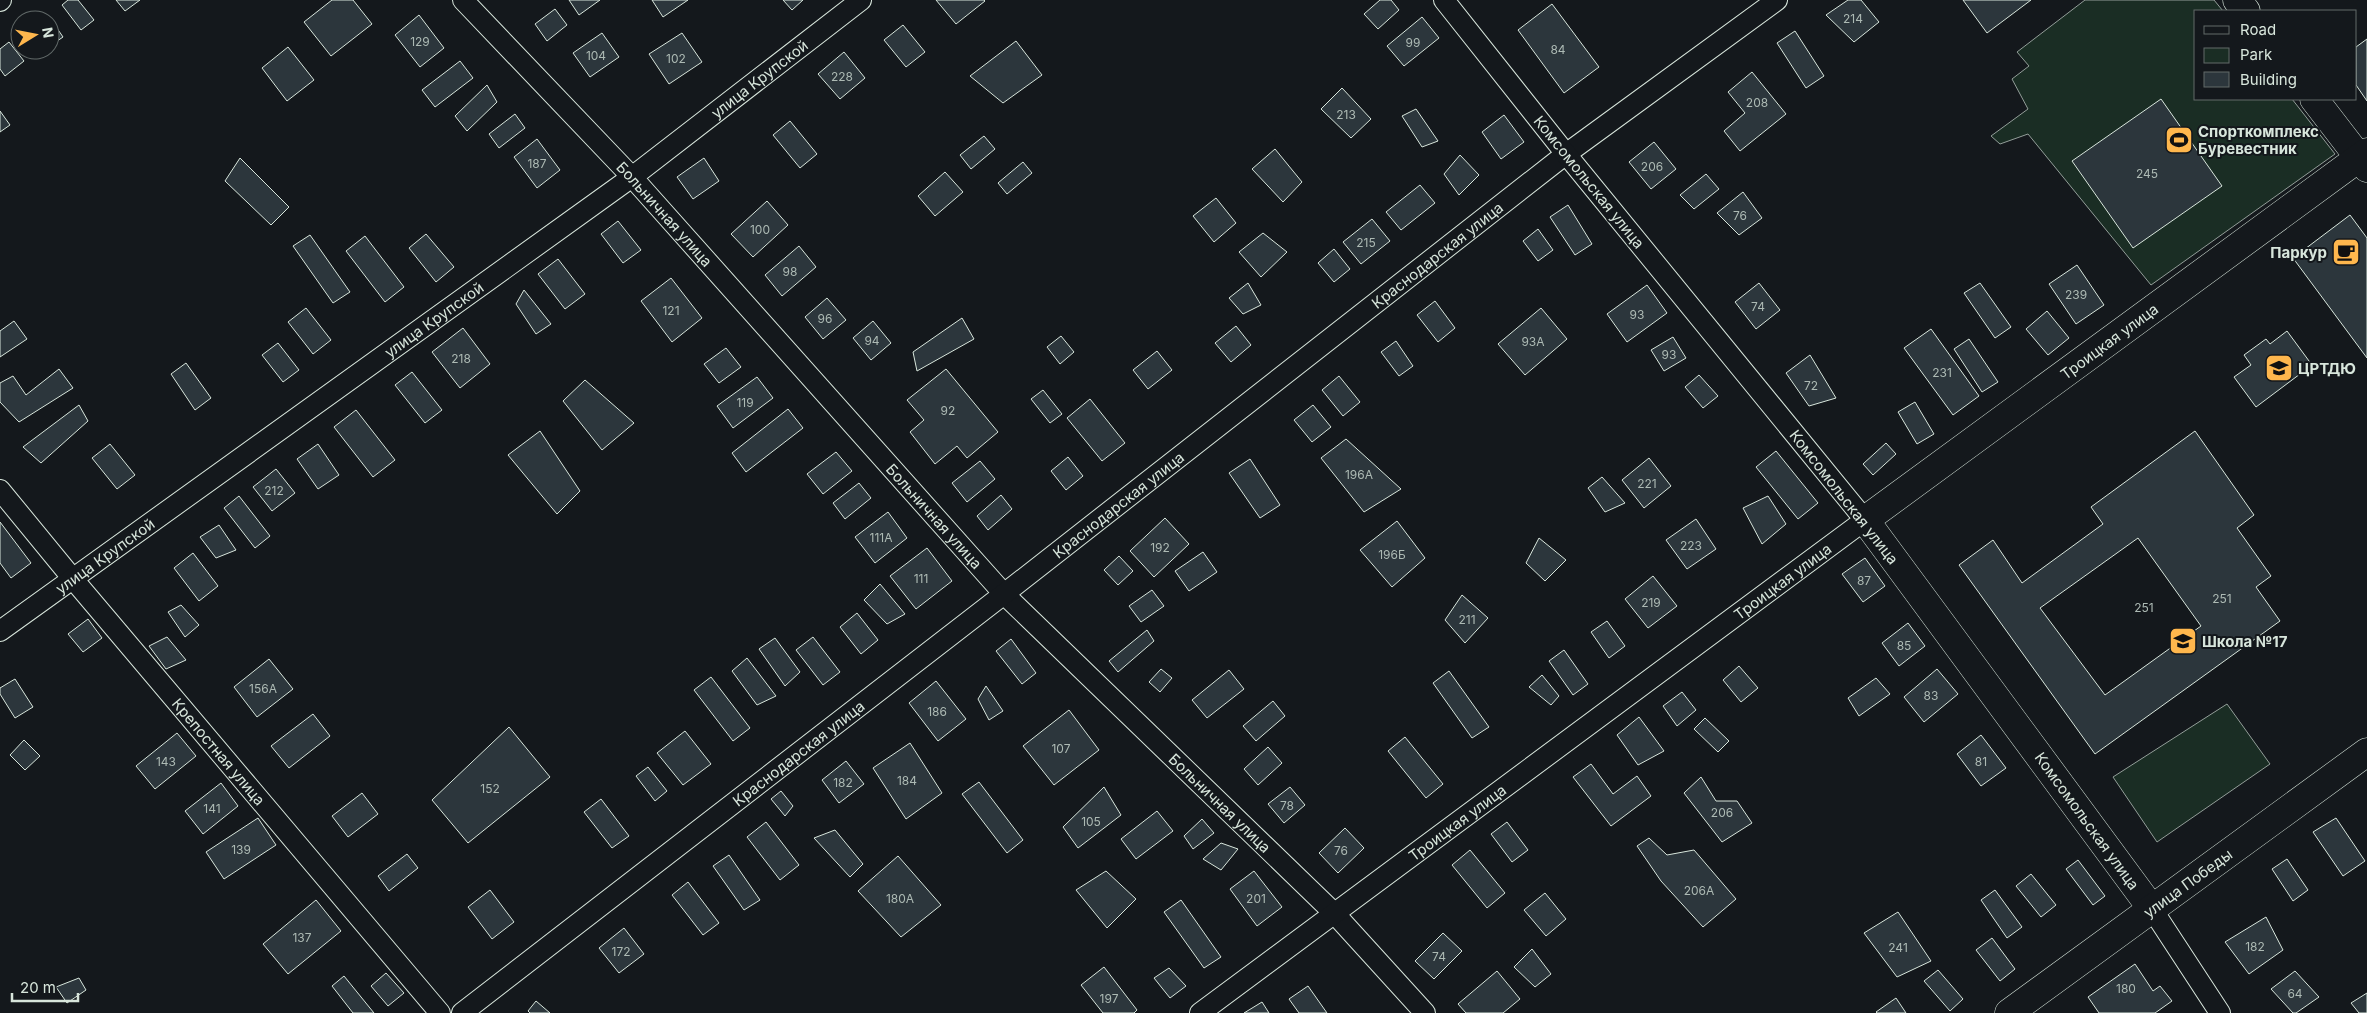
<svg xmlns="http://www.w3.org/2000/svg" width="2367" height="1013" font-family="Inter,sans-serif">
  <rect width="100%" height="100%" fill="#14181c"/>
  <g fill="#1a2d24" stroke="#939e99">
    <polygon points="2085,0 2214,0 2223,11 2196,11 2196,99 2292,99 2335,154 2151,285 2028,134 2000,144 1991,136 2028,109 2012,79 2029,66 2017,52"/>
    <polygon points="2227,704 2270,764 2157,842 2113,777"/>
  </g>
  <g fill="#2c363c" stroke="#d8e6dc" fill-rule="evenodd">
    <polygon points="68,0 78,0 94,20 81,30 62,5"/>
    <polygon points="116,0 140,0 125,11"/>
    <polygon points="332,0 353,0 372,24 331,56 304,22"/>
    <polygon points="569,0 600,0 579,15"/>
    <polygon points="652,0 688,0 663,17"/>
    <polygon points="783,0 803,0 792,10"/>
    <polygon points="936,0 984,0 985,1 956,24"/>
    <polygon points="1380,0 1391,0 1399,10 1378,29 1364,14"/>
    <polygon points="1848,0 1861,0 1879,22 1854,42 1826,15"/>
    <polygon points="1963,0 2031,0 1987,33"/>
    <polygon points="1552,4 1599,67 1564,93 1518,30"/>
    <polygon points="555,9 567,25 547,41 535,24"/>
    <polygon points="48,15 63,37 50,46 50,20 41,20"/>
    <polygon points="419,15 444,48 420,67 395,35"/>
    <polygon points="1422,17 1439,38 1404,66 1387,46"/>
    <polygon points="903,25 925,52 906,67 884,40"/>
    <polygon points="1795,31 1824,76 1806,88 1777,43"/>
    <polygon points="602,33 619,57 590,77 573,53"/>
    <polygon points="682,33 702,62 669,84 649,54"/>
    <polygon points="2367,39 2367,101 2356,85 2356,47"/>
    <polygon points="1016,41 1042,75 1003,103 970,76"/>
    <polygon points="9,42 24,61 5,76 0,69 0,49"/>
    <polygon points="288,47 314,80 287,101 262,68"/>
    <polygon points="844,52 865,78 840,99 818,74"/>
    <polygon points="460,61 473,78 435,107 422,90"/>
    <polygon points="1752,72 1786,114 1740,151 1724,131 1745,113 1728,92"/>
    <polygon points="487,85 497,102 467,131 455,116"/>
    <polygon points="1342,88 1371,119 1351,138 1321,109"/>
    <polygon points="2161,99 2222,186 2133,248 2072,161"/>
    <polygon points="1416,109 1438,141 1422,147 1402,116"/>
    <polygon points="0,111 10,125 0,132"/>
    <polygon points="515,114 525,128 499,148 489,134"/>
    <polygon points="1504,115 1524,142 1501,159 1482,132"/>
    <polygon points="790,121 817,154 800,168 773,135"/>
    <polygon points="984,136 995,149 971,169 960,155"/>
    <polygon points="537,139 560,170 537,188 514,157"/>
    <polygon points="1654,142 1676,169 1651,189 1629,162"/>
    <polygon points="1275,149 1302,182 1283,202 1252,169"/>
    <polygon points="1460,155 1479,175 1459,195 1444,174"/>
    <polygon points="240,158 289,207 271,225 225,181"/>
    <polygon points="704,158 719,181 693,199 677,177"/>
    <polygon points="1023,162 1032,173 1007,194 998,183"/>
    <polygon points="945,172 963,192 935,216 918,196"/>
    <polygon points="1706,174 1719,189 1694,209 1680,195"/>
    <polygon points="1420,185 1435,203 1401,230 1386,212"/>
    <polygon points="1743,192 1762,218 1739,235 1717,213"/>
    <polygon points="1216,198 1236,223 1214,242 1193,216"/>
    <polygon points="767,201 788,225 753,257 731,234"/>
    <polygon points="1568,205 1592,244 1575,255 1550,217"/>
    <polygon points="2350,215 2367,238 2367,358 2293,258"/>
    <polygon points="1372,219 1390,241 1361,264 1343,242"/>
    <polygon points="618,221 641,250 623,263 601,234"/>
    <polygon points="1538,229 1553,250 1538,261 1523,241"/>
    <polygon points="1263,233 1287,252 1261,277 1239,252"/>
    <polygon points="426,234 454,267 436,282 409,248"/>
    <polygon points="310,235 350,292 333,303 293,246"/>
    <polygon points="365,236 404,287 385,302 346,251"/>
    <polygon points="799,246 816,267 782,296 765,275"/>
    <polygon points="1334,249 1350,269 1334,282 1318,263"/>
    <polygon points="558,259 585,294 565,309 538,274"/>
    <polygon points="2077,265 2104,305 2076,324 2049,284"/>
    <polygon points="671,278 702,318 672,342 641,301"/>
    <polygon points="1248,283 1261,305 1243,314 1229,298"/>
    <polygon points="1759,283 1780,310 1756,329 1735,302"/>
    <polygon points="1980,283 2011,327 1995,338 1964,293"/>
    <polygon points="1647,285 1667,313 1627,342 1607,314"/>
    <polygon points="524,290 551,324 536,334 516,304"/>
    <polygon points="827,298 846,320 823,339 805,317"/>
    <polygon points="1435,301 1455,328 1438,342 1417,315"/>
    <polygon points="306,308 331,340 313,354 288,322"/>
    <polygon points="1541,308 1567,339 1525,375 1498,344"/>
    <polygon points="2047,311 2069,338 2048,355 2026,329"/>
    <polygon points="962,318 974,339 917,371 913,352"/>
    <polygon points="14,321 27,339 0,357 0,331"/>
    <polygon points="873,321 891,343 871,360 853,338"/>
    <polygon points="1236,326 1251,345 1231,362 1215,343"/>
    <polygon points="463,328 490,364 460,388 432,352"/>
    <polygon points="1931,329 1979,396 1953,415 1904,348"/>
    <polygon points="2287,331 2312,365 2256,407 2234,377 2251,365 2244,355 2266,339 2270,344"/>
    <polygon points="1061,336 1074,352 1060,364 1047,347"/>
    <polygon points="1673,337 1686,358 1664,371 1651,350"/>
    <polygon points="1969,339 1998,382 1982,392 1954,349"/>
    <polygon points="1396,341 1413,366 1399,376 1381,352"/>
    <polygon points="278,343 299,370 283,382 262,355"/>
    <polygon points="726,348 741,367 719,383 704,364"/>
    <polygon points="1157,351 1172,370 1148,389 1133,370"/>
    <polygon points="1810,355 1836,398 1809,406 1786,373"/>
    <polygon points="186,363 211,398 195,410 171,374"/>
    <polygon points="59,369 73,388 19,422 0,402 0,383 13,376 26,395"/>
    <polygon points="946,369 998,432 967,458 957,446 935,464 910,432 924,420 907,400"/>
    <polygon points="412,372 442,410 425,423 395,385"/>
    <polygon points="1699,375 1718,396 1703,408 1685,387"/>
    <polygon points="1339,376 1360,402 1343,416 1322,390"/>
    <polygon points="757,377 773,398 733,428 717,406"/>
    <polygon points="585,380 634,423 602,450 563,401"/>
    <polygon points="1043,390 1062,414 1050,423 1031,399"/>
    <polygon points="1090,399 1125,443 1102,461 1067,418"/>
    <polygon points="1915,402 1934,434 1917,444 1898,412"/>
    <polygon points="79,405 88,421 41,463 23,447"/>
    <polygon points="1313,405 1331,427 1312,442 1294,420"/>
    <polygon points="788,409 803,428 746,472 732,453"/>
    <polygon points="356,410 395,460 373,477 334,427"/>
    <polygon points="540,431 580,491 557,514 508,455"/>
    <path d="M2195,431L2254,515L2237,528L2271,576L2256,587L2280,621L2095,754L1959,565L1993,540L2022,583L2103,524L2091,507ZM2138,538L2201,626L2105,695L2040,608Z"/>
    <polygon points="1346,439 1401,489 1364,512 1321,458"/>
    <polygon points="1886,443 1896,454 1873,475 1863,464"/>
    <polygon points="110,444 135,475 117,489 92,458"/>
    <polygon points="318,444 339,475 318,489 297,459"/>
    <polygon points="1776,451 1818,503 1798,519 1756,467"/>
    <polygon points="836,452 852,471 823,494 807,474"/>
    <polygon points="1068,457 1083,476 1066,490 1051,471"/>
    <polygon points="1649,458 1671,486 1644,508 1622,480"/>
    <polygon points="1250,459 1280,505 1260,518 1229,473"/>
    <polygon points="980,461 995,479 967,502 952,483"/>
    <polygon points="276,469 295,493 272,511 253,487"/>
    <polygon points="1602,477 1625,503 1605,512 1588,488"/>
    <polygon points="859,483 871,498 845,519 833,503"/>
    <polygon points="1001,495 1012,509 988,530 977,516"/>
    <polygon points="239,496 270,536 255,548 224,508"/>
    <polygon points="1768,496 1786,524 1762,544 1743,508"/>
    <polygon points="888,512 907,538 875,563 855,537"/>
    <polygon points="1165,518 1189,544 1154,577 1130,551"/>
    <polygon points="1696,519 1716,549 1687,569 1666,540"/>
    <polygon points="1397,521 1425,558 1392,587 1360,550"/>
    <polygon points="0,522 31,563 11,578 0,563"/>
    <polygon points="219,525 236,550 216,558 200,537"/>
    <polygon points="1539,538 1566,560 1545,581 1526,563"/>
    <polygon points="927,548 952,581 916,609 890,576"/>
    <polygon points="1203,552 1217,572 1189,591 1175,571"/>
    <polygon points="193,553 218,586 199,601 174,568"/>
    <polygon points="1119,556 1133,571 1118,585 1104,570"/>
    <polygon points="1865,558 1885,586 1863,602 1842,574"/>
    <polygon points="1653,576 1677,606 1648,628 1625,599"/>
    <polygon points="880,584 905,614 887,624 864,600"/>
    <polygon points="1152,590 1164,606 1141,622 1129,606"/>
    <polygon points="1462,595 1488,618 1465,643 1445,620"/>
    <polygon points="181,605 199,625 185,637 168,612"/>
    <polygon points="857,613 878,640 861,654 840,627"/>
    <polygon points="88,619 102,638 83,652 68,634"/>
    <polygon points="1607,621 1625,646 1609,658 1591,632"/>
    <polygon points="1908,623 1925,646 1899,666 1882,643"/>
    <polygon points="1147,630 1154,641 1118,672 1109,661"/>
    <polygon points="167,637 186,660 166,669 149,646"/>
    <polygon points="813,637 840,672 823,685 796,650"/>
    <polygon points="775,638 800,672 785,686 759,649"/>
    <polygon points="1011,639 1036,673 1022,684 996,651"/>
    <polygon points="1564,650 1588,684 1573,695 1549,661"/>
    <polygon points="747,658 776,696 757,705 732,671"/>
    <polygon points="269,659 293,689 257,717 234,687"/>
    <polygon points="1739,666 1758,688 1741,702 1723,680"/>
    <polygon points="1161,669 1172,678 1160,692 1149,682"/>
    <polygon points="1937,669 1958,694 1924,722 1904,697"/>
    <polygon points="1229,670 1244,689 1207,718 1192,700"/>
    <polygon points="1449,671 1489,727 1472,738 1433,683"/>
    <polygon points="1542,675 1559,696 1551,705 1529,687"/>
    <polygon points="711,677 750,728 733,741 694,690"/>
    <polygon points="1876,678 1890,694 1859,716 1848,698"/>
    <polygon points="15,679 33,707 15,718 0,694 0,688"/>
    <polygon points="936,681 966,719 938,741 909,703"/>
    <polygon points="986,686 1003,711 989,720 978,699"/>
    <polygon points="1682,692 1696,710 1677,726 1663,706"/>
    <polygon points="1273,701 1285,716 1256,741 1243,726"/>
    <polygon points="1069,710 1099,750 1054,785 1023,746"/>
    <polygon points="313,714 330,736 289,768 271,746"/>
    <polygon points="1639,717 1664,751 1638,765 1617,735"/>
    <polygon points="1705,718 1729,741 1718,752 1694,729"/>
    <polygon points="509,727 550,777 468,843 432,800"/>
    <polygon points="685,731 711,764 683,785 657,753"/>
    <polygon points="177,733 196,756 155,789 136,766"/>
    <polygon points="1981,735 2006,768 1981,786 1957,754"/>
    <polygon points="1405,737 1443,784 1426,798 1388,751"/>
    <polygon points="24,740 40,756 25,770 10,755"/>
    <polygon points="910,743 942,793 906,819 873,768"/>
    <polygon points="1268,747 1282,763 1258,785 1244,769"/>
    <polygon points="846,761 864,784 839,803 822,780"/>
    <polygon points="1591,764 1613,794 1637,776 1651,796 1611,826 1573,777"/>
    <polygon points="648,767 667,791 655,801 636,776"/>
    <polygon points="1701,777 1716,801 1737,801 1752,823 1722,842 1684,793"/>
    <polygon points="979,782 1023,840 1007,853 962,794"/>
    <polygon points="221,783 238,806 203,834 185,811"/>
    <polygon points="1104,787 1121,815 1078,848 1063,827"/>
    <polygon points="1290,787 1305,805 1284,823 1268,804"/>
    <polygon points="781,791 793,806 785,816 771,799"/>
    <polygon points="362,793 378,814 348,837 332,816"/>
    <polygon points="601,799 629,836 612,848 584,812"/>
    <polygon points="1157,811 1173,831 1136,859 1121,839"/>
    <polygon points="258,818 276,845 224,879 206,852"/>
    <polygon points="2336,818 2365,861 2343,876 2313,832"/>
    <polygon points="1202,819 1214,833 1193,849 1184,836"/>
    <polygon points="766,822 799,865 780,880 747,837"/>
    <polygon points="1507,822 1528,850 1512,862 1491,834"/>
    <polygon points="1345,828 1364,848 1338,873 1319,853"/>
    <polygon points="835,830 863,864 850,877 814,838"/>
    <polygon points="1649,838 1667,855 1694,850 1736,899 1703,927 1661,881 1637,846"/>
    <polygon points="1221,843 1238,849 1221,870 1203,859"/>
    <polygon points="1470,850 1505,893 1487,908 1452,865"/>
    <polygon points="407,854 418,868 389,891 378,876"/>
    <polygon points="729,855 760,900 744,910 713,866"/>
    <polygon points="898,856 941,905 901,937 858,891"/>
    <polygon points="2287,859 2308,890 2293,901 2272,869"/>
    <polygon points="2078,860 2105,896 2093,905 2066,869"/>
    <polygon points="1106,871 1136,899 1107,928 1076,890"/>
    <polygon points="1254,871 1282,907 1257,926 1230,889"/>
    <polygon points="2031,874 2056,905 2041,917 2016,886"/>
    <polygon points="688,882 719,923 703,935 672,895"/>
    <polygon points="490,890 514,922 492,939 468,907"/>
    <polygon points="1995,890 2022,927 2007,938 1981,900"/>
    <polygon points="1545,893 1566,919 1546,936 1524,910"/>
    <polygon points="316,900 341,931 288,974 263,944"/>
    <polygon points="1181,900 1221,957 1204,968 1164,912"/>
    <polygon points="1898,912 1931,961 1897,977 1864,933"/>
    <polygon points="2266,917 2283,950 2249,974 2225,942"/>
    <polygon points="624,928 644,954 619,973 599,948"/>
    <polygon points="1443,933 1462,951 1434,979 1415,961"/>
    <polygon points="1992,938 2015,969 2000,981 1976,950"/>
    <polygon points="1532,949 1551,974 1535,987 1514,967"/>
    <polygon points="2135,964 2153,991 2160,986 2172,1001 2155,1013 2099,1013 2088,997"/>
    <polygon points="1104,967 1137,1010 1134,1013 1103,1013 1081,985"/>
    <polygon points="1169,968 1186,986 1170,998 1154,978"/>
    <polygon points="1938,970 1963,999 1950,1011 1924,981"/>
    <polygon points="1497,971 1520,999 1503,1013 1466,1013 1458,1004"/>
    <polygon points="2295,971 2319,997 2296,1013 2293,1013 2271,989"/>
    <polygon points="386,973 404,993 388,1006 371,986"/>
    <polygon points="344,976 374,1013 353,1013 332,986"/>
    <polygon points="79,978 86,990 67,1003 56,987"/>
    <polygon points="1308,986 1327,1013 1299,1013 1289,999"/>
    <polygon points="2367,993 2367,1013 2359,1013 2351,1003"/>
    <polygon points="1896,998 1906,1013 1877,1013 1876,1012"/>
    <polygon points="536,1001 550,1013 530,1013 528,1011"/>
    <polygon points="1262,1002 1269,1013 1244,1013"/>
  </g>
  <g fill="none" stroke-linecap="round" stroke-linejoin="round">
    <g stroke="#d8e6dc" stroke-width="22">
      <g id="street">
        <path id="s1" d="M463,0L632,177L1004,594L1334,913L1425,1013"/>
        <polyline points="0,1 1,0"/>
        <path id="s2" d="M0,490L73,579L440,1013"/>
        <path id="s3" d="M0,631L632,177L861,0"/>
        <polyline points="2152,909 2220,1013"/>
        <path id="s4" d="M462,1013L1004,594L1566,154L1777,0"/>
        <path id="s5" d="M1200,1013L1865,520L1566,154L1444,0"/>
      </g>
    </g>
    <g stroke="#d8e6dc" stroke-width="29">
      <g id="secondary">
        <polyline points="2237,0 2246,11"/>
        <polyline points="2314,99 2367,168"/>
        <path id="s6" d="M2152,909L1865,520L2367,152"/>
        <path id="s7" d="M2009,1013L2367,752"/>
      </g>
    </g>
    <use href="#street" stroke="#14181c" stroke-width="20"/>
    <use href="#secondary" stroke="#14181c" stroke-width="28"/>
  </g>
  <defs>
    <g id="stadium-square" transform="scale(1.4375)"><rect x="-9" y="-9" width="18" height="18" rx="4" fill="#ffb74d" stroke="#14181c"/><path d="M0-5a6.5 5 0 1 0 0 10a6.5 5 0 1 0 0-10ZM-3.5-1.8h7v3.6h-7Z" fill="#111"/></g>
    <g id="cafe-square" transform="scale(1.4375)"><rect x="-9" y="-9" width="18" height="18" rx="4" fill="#ffb74d" stroke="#14181c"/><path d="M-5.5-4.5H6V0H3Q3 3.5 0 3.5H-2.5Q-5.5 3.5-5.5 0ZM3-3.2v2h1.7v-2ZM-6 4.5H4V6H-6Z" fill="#111"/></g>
    <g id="school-square" transform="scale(1.4375)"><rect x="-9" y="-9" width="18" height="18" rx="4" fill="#ffb74d" stroke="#14181c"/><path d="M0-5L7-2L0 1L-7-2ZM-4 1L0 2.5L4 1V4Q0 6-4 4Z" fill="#111"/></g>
  </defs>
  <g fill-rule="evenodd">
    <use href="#stadium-square" x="2179" y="140"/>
    <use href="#cafe-square" x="2346" y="252"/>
    <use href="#school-square" x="2279" y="368"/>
    <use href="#school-square" x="2183" y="641"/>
  </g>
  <g text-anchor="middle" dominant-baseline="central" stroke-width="4" stroke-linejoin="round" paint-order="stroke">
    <g font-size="12" fill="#adbab4">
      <text x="1853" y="18">214</text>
      <text x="420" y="41">129</text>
      <text x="1413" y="42">99</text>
      <text x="1558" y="49">84</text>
      <text x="596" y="55">104</text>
      <text x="676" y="58">102</text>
      <text x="842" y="76">228</text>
      <text x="1757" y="102">208</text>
      <text x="1346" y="114">213</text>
      <text x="537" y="163">187</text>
      <text x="1652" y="166">206</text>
      <text x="2147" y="173">245</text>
      <text x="1740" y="215">76</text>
      <text x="760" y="229">100</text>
      <text x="1366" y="242">215</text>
      <text x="790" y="271">98</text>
      <text x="2076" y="294">239</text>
      <text x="1758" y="306">74</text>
      <text x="671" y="310">121</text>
      <text x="1637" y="314">93</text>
      <text x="825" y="318">96</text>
      <text x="872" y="340">94</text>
      <text x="1533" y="341">93А</text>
      <text x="1669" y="354">93</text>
      <text x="461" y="358">218</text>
      <text x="1942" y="372">231</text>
      <text x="1811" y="385">72</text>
      <text x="745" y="402">119</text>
      <text x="948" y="410">92</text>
      <text x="1359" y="474">196А</text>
      <text x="1647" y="483">221</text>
      <text x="274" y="490">212</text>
      <text x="881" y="537">111А</text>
      <text x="1691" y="545">223</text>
      <text x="1160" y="547">192</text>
      <text x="1392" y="554">196Б</text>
      <text x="921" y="578">111</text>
      <text x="1864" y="580">87</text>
      <text x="2222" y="598">251</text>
      <text x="1651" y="602">219</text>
      <text x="2144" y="607">251</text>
      <text x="1467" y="619">211</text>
      <text x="1904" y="645">85</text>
      <text x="263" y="688">156А</text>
      <text x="1931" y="695">83</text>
      <text x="937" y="711">186</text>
      <text x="1061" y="748">107</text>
      <text x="166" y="761">143</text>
      <text x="1981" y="761">81</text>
      <text x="907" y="780">184</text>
      <text x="843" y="782">182</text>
      <text x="490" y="788">152</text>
      <text x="1287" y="805">78</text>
      <text x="212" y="808">141</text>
      <text x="1722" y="812">206</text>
      <text x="1091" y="821">105</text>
      <text x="241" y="849">139</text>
      <text x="1341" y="850">76</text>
      <text x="1699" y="890">206А</text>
      <text x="900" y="898">180А</text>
      <text x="1256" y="898">201</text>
      <text x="302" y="937">137</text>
      <text x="2255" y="946">182</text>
      <text x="1898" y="947">241</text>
      <text x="621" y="951">172</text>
      <text x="1439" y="956">74</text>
      <text x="2126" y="988">180</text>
      <text x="2295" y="993">64</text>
      <text x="1109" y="998">197</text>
    </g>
    <g font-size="15" fill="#d8e6dc" stroke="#14181c">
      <text stroke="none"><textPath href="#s3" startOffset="939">улица Крупской</textPath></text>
      <text transform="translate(1589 182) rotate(51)">Комсомольская улица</text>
      <text stroke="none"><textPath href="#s1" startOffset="294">Больничная улица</textPath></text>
      <text stroke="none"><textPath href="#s4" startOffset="1235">Краснодарская улица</textPath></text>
      <text stroke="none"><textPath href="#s3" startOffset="534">улица Крупской</textPath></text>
      <text stroke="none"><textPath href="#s6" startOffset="786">Троицкая улица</textPath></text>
      <text transform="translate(1844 497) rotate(52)">Комсомольская улица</text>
      <text stroke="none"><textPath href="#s4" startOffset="830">Краснодарская улица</textPath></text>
      <text stroke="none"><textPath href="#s1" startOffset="699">Больничная улица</textPath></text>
      <text stroke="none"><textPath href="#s3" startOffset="129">улица Крупской</textPath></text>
      <text stroke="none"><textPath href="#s5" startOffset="725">Троицкая улица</textPath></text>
      <text stroke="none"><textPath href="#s2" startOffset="341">Крепостная улица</textPath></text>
      <text stroke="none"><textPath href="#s4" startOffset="425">Краснодарская улица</textPath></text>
      <text stroke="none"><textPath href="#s1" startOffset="1104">Больничная улица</textPath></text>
      <text transform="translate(2087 821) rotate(54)">Комсомольская улица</text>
      <text stroke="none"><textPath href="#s5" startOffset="320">Троицкая улица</textPath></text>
      <text stroke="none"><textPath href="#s7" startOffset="221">улица Победы</textPath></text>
    </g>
    <g font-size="15" font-weight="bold" fill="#d8e6dc" stroke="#14181c" text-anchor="start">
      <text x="2198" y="131">Cпорткомплекс<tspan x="2198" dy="17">Буревестник</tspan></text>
      <text x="2327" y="252" text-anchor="end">Паркур</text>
      <text x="2298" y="368">ЦРТДЮ</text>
      <text x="2202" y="641">Школа №17</text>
    </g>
  </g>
  <rect x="2194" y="10" width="162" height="90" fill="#14181c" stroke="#626a69"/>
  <rect x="2204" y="26" width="25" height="8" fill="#14181c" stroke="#626a69"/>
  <text x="2240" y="35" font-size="15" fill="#d8e6dc">Road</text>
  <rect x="2204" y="48" width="25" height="15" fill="#1a2d24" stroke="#626a69"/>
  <text x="2240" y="60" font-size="15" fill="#d8e6dc">Park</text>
  <rect x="2204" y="72" width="25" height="15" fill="#2c363c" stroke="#626a69"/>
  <text x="2240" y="85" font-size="15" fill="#d8e6dc">Building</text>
  <g transform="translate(35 35) rotate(80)"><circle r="24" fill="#14181c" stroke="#626a69"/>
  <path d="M0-4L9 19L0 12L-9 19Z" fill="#ffb74d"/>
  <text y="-8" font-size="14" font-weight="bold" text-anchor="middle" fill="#d8e6dc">N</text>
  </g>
  <path d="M12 993v8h66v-8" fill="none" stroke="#d8e6dc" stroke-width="2.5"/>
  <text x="20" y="993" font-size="15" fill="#d8e6dc" stroke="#14181c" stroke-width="4" paint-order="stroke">20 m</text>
</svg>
